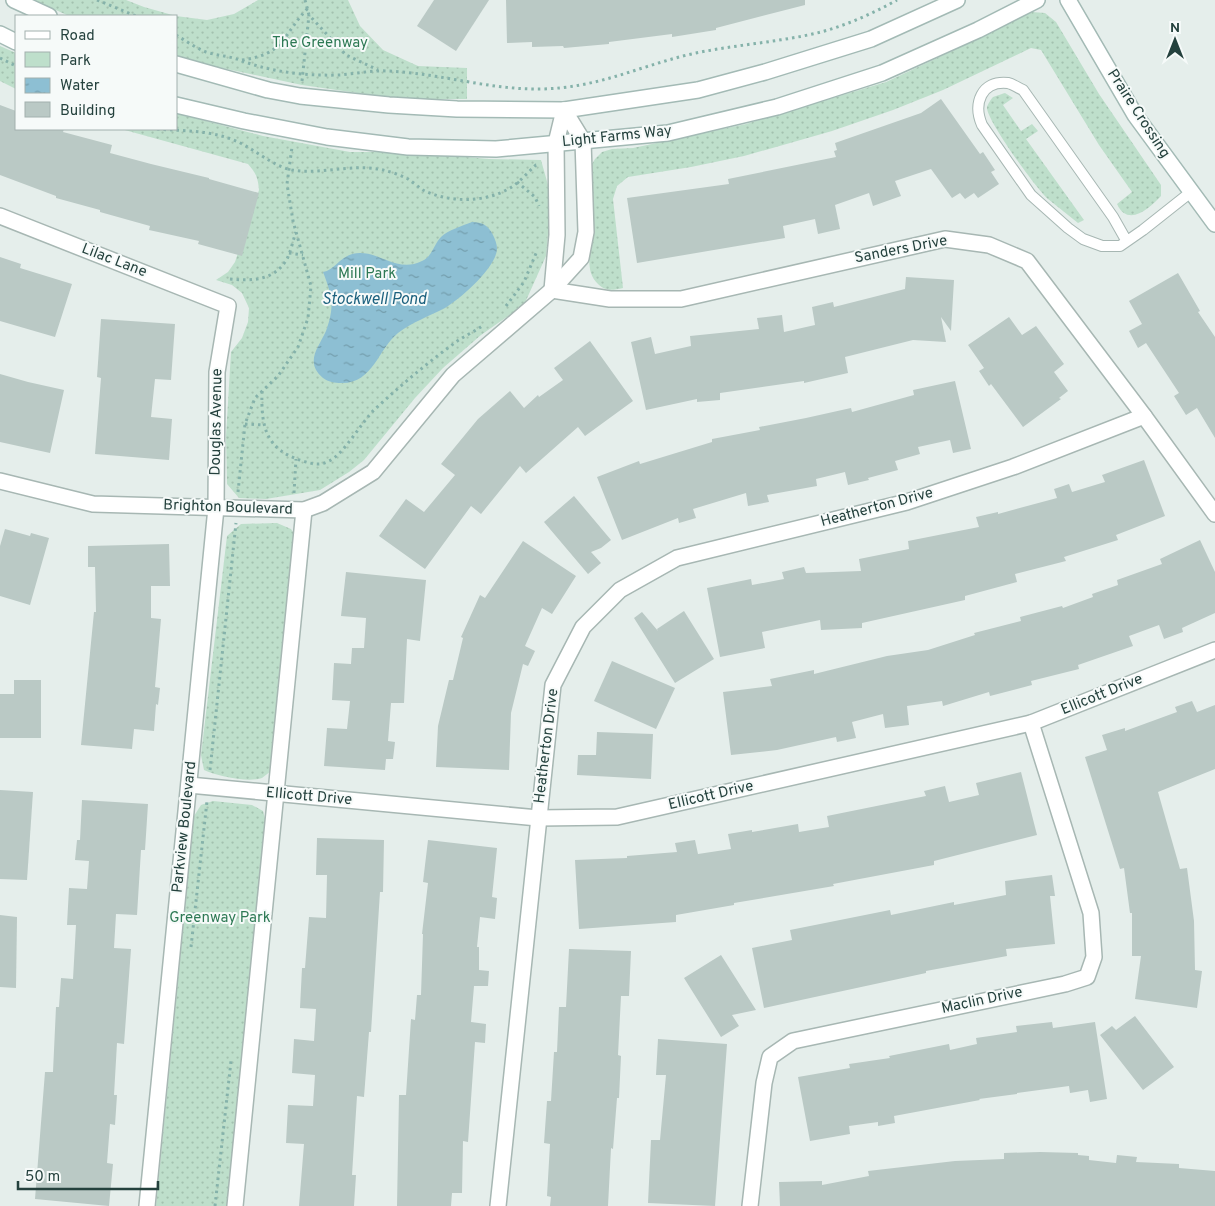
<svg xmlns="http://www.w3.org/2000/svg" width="1215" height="1206" font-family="Overpass,sans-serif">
  <defs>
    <pattern id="green-dots" width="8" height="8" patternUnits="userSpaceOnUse" patternTransform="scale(1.25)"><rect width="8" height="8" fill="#bedfcb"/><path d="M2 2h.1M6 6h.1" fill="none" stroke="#a3c1af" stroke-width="1.8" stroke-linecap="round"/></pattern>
    <pattern id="water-ripples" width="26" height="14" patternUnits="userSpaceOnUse" patternTransform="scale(1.25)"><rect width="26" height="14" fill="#8dbfd3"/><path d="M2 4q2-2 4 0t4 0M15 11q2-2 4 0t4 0" fill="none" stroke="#739dac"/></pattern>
  </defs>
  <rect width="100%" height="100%" fill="#e5eeeb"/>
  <g fill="url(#green-dots)">
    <polygon points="34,0 126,0 144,7 176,16 69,16"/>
    <polygon points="258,0 348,0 360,26 383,50 418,66 467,68 467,99 399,99 302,85 208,65 176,55 176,16 207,20 234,14"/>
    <path d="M1032,12L1045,13L1056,22L1099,94L1161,185V196C1150,208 1128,228 1117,204L1132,192L1099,145L1041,50L1031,48L943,90L893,110L832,131L744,156L691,167L628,177L617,186L613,199L623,288C613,290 606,292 598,284C582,269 593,244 593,225C593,206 591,186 590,167L595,159L602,152L612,149L633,148L746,124L886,82L982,37Z"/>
    <polygon points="0,46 16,53 16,89 0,81"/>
    <path d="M1005,93L1013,98L1003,105L1021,131L1032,124L1038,131L1026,139L1084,220L1078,223C1068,215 1058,207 1048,199C1037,190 985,118 987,107C988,104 991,99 993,97Z"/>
    <path d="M176,113L263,136L350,152H409L489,159L541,160L548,185L549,223L546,256L524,305L481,335L443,368L415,398L364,460L349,472L320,490L266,499L239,498L227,484L226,436L231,352L242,338L248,322L249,308L242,293L232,285L216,280L228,272L235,262L259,190C258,178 256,173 248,164L121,129H176Z"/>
    <path d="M277,523L291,529L297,538L271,771C268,773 265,776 262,778C248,783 217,776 204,770L201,755L227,536L241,524Z"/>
    <polygon points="213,801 252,805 263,811 266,822 228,1206 156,1206 194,816 201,805"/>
  </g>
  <path fill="url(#water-ripples)" d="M472,222C482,222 488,225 493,235C495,239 497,244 497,249C496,268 460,299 445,308C429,316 413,322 398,333C378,349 373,384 341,383C335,383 328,382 323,378C304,362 319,347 326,331C328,325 330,319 331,312C333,298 328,285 323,272C336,270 341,253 360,253C382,253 398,273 422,261C432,257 434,244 441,237C448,230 462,226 472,222Z"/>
  <g fill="#bac9c5">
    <polygon points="434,0 489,0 456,51 417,26"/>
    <polygon points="506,0 805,0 805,5 716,28 716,30 672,37 672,34 609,42 609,44 564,48 563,46 532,47 532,42 507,43"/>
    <polygon points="941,99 980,154 983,152 995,170 991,172 999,184 978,198 974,193 965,199 960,193 952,198 931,169 895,181 901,196 873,206 869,193 835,205 840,229 818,234 815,219 783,226 785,238 637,263 627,198 729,184 728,179 836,157 834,151 837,150 835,143 921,113"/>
    <polygon points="0,105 16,111 16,129 64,129 63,132 112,145 110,153 151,164 209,178 209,179 259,193 242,256 198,244 199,241 149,230 150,226 100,212 100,210 56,198 56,196 0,175"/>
    <polygon points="0,257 21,264 20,268 72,284 55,337 0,321"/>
    <polygon points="1178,273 1200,311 1198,312 1215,337 1215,438 1197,408 1186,415 1174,396 1179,393 1146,343 1138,348 1129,331 1142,324 1129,301"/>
    <polygon points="906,277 954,280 951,331 941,317 946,342 913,340 845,357 848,373 804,383 804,381 720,393 720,400 697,402 697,399 646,410 631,342 651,337 655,354 691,346 690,336 759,329 757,318 782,315 784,332 815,325 812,307 833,302 834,307 905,289"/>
    <polygon points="1009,317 1022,335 1036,326 1064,364 1054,372 1068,391 1059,398 1061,399 1023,427 991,384 989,386 979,371 984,368 968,345"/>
    <polygon points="101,319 175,324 171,380 155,379 151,417 172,419 169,460 95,454 101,378 97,377"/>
    <polygon points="590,341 633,401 585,436 578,427 526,473 520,466 481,514 471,506 425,569 379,536 406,499 424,512 455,475 441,464 478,419 510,391 524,408 538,395 539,397 563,380 554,368"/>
    <polygon points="0,374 28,382 64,390 50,453 0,442"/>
    <polygon points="955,381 971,449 953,453 950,440 918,447 920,454 895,461 898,470 868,478 869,480 848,485 845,472 816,479 817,486 767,495 769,502 748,506 746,493 693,509 696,518 679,523 678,518 622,540 597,477 639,461 640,464 712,442 712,439 760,430 759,427 806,418 851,408 852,412 914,395 913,390"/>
    <polygon points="1144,460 1165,516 1116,535 1118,540 1064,557 1066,561 1015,574 1017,582 965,596 965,600 862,623 862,628 821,630 820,620 762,632 765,648 720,657 707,588 751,579 752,585 784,579 782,572 804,567 806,573 861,571 859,559 909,549 908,541 979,527 976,517 998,512 998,514 1057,498 1054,489 1069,484 1072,492 1105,482 1102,475"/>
    <polygon points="574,496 611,540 601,548 591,552 601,563 588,574 544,522"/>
    <polygon points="5,529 30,536 31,533 49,538 30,605 0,596 0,546"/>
    <polygon points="1200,540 1215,572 1215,613 1182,628 1183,632 1164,639 1159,625 1129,636 1133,646 1078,665 1079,669 1031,681 1032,685 990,696 989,692 943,706 942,701 907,706 909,725 885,728 883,714 852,722 856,738 837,742 836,737 777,750 731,755 723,692 772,686 770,679 814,670 814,674 887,656 928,650 975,635 974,633 1021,621 1020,617 1062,606 1063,608 1093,597 1092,594 1118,585 1117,580 1162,564 1160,559"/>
    <polygon points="523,541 576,576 552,614 542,608 525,646 535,651 528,666 523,664 511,713 509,770 436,767 438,726 449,680 453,680 463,638 461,637 480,595 485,598"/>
    <polygon points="169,544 170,586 151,586 151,618 161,619 155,687 160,688 158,705 156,704 154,731 134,729 132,749 81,745 94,612 96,612 95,567 88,567 88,546"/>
    <polygon points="346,572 426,580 420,641 407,639 404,703 391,703 388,741 395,742 393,759 386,759 385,770 324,766 327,728 347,729 350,701 332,700 334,663 351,664 352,648 364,648 366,618 341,616"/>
    <polygon points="684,611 714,659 675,683 634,618 642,612 658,631 657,629"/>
    <polygon points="612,661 675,688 656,729 594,701"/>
    <polygon points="14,680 41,680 41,738 0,738 0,694 14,694"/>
    <polygon points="1192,701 1197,712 1215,705 1215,769 1158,792 1180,869 1187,868 1194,921 1195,970 1202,971 1197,1008 1135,999 1141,956 1132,956 1132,913 1130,913 1124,868 1120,869 1085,757 1107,750 1102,735 1125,728 1125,731 1177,712 1175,707"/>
    <polygon points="597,732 653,734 651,779 577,775 578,755 596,755"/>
    <polygon points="1021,772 1037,835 934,861 934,865 833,884 834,886 734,903 734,905 676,915 676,922 579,929 575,860 627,858 627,856 677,852 675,843 695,840 698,854 731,849 728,834 752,830 752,832 798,824 799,832 829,827 827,816 926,796 924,791 945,786 949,802 979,795 976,783"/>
    <polygon points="0,790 33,792 27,880 0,879"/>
    <polygon points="82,800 148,804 145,850 141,850 137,915 116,914 114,948 131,949 124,1044 117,1043 114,1095 117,1095 115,1125 110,1124 107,1163 113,1164 109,1206 35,1199 45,1072 53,1072 56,1007 59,1007 61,978 73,979 76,925 67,925 69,888 87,889 89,861 75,860 77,840 80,840"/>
    <polygon points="317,838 384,840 383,892 380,892 371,1032 369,1032 364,1097 357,1096 352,1175 356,1175 354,1206 299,1206 304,1144 286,1143 288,1105 313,1106 315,1075 292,1073 294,1039 314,1041 316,1009 300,1008 302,968 305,968 309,917 326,918 327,875 316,875"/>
    <polygon points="428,840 497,848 492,897 497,898 495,919 480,917 477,947 479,947 479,970 489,971 488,986 474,986 471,1022 486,1024 485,1043 475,1042 468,1142 463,1141 462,1193 452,1193 451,1206 397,1206 399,1095 406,1095 411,1019 415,1020 417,995 421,995 423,934 422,934 428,883 423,882"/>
    <polygon points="1052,875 1055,896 1050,896 1055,944 1006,949 1007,956 926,971 926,973 764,1008 752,948 792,940 790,930 890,910 891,915 954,902 954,905 1006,895 1005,881"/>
    <polygon points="0,915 17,917 16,988 0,987"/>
    <polygon points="569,949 631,951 629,996 621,996 618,1055 621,1056 619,1098 617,1098 613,1149 611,1148 608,1206 550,1206 551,1197 547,1196 550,1144 544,1143 547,1101 551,1101 554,1052 557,1052 559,1007 566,1007"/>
    <polygon points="721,955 756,1010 732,1015 739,1026 721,1037 684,978"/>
    <polygon points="1135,1016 1174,1067 1143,1090 1100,1035 1112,1026 1116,1030"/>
    <polygon points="1052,1022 1053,1028 1095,1022 1107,1099 1090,1102 1088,1090 1070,1093 1069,1086 1017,1093 1017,1094 979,1099 980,1100 894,1116 895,1123 878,1126 878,1122 849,1126 850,1134 810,1141 798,1077 850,1068 849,1064 890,1058 889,1056 949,1044 950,1050 977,1044 976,1038 1017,1032 1016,1026"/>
    <polygon points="658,1039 727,1044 715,1206 648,1203 651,1140 660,1140 666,1075 656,1075"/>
    <polygon points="1040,1152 1078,1153 1078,1155 1089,1156 1089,1160 1116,1163 1117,1155 1137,1157 1136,1162 1179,1164 1179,1168 1215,1171 1215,1206 780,1206 779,1182 822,1181 822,1185 869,1176 868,1171 955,1161 1004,1159 1004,1153"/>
  </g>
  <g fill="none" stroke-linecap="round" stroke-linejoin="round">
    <g stroke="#a7b7b3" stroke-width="12">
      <path id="lane" d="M1126,240L1113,217L1023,90C1018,88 1013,84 1008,83C981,80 973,104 982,125L1031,195L1068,228L1083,239L1102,246H1120L1143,230L1191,192"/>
    </g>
    <g stroke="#a7b7b3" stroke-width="18">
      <g id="street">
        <polyline points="0,216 228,306 217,372 216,508 214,528 147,1206"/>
        <polyline points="552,290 610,299 681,299 945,239 989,245 1027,261 1144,416 1215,514"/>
        <polyline points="552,290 557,235 556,143 564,110"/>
        <polyline points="0,481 93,504 304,510 323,503 373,472 453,375 552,290 581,258 586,232 583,141 564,110"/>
        <polyline points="189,785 538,818 617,817 1031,723 1215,650"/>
        <polyline points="235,1206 304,510"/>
        <polyline points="498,1206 553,685 583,627 620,590 677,558 907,502 1013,467 1144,416"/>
        <polyline points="750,1206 764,1083 770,1057 793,1041 1065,984 1087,977 1094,957 1091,913 1031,723"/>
      </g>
    </g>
    <g stroke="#a3bab5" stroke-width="18">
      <g id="secondary">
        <polyline points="14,0 49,16"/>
        <polyline points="1068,0 1135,115 1215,224"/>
        <polyline points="0,34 16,42"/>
        <polyline points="176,64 268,90 300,96 389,105 457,109 564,110 698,90 765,72 871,39 957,0"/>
        <polyline points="176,105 244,121 327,137 408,147 496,149 668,133 777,107 882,73 978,30 1037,0"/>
      </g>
    </g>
    <g stroke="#85b2aa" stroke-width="3" stroke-dasharray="2.5 4" stroke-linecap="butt">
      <polyline points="97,0 136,16"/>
      <polyline points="305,0 309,15 346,55 378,70"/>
      <path d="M176,35C186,41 196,48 206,52C218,56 231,56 242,61C273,72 305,76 339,75C355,74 371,70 387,71C439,73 489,90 541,89C596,88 635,68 687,55C730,45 774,43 817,33C845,26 872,14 897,0"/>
      <polyline points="0,58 16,66"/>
      <path d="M242,60C286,54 282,35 308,8"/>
      <polyline points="302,81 309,15"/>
      <path d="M157,129C181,131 205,130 228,138C251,145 269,165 292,170C323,175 353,163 383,170C391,172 401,175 408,179C413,182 418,187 423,190C449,203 485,203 510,188C520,182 528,172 536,165H539"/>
      <polyline points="517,182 535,197 539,206"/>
      <polyline points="289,253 303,255"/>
      <path d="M230,279C252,281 274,281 287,259C291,251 293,240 296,232"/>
      <polyline points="506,306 524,282 537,251"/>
      <path d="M262,391C261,426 265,450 303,461C312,464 320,466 329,461C344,454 361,423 374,410C400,386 427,363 456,342C464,336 474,332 482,326"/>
      <polyline points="245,424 263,425"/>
      <polyline points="238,492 245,424 255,398 278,376 298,347 308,318 311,286 293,221 287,184 292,147"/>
      <polyline points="294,493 296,459"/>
      <polyline points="210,770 236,523"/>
      <polyline points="191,947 207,801"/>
      <polyline points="215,1206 231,1061"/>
    </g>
    <use href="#lane" stroke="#fff" stroke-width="10"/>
    <use href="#street" stroke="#fff" stroke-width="15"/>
    <use href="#secondary" stroke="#fff" stroke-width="15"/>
  </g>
  <g text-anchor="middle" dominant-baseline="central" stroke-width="4" stroke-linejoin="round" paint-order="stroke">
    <g font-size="15" fill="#2d7954" stroke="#f6faf9">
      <text x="320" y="43">The Greenway</text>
      <text x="367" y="274">Mill Park</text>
      <text x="220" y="918">Greenway Park</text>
    </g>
    <g font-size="15" fill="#24413d" stroke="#f6faf9">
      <text transform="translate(1138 114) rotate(57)">Praire Crossing</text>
      <text transform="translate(617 137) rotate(-6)">Light Farms Way</text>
      <text transform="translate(901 250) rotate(-11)">Sanders Drive</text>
      <text transform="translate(114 261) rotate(21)">Lilac Lane</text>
      <text transform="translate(217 422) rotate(-89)">Douglas Avenue</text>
      <text transform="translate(228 508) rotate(2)">Brighton Boulevard</text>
      <text transform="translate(877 508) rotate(-15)">Heatherton Drive</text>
      <text transform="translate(1102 695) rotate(-22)">Ellicott Drive</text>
      <text transform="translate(547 746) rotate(-83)">Heatherton Drive</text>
      <text transform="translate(711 796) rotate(-13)">Ellicott Drive</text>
      <text transform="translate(309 797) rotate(5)">Ellicott Drive</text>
      <text transform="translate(185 827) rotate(-84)">Parkview Boulevard</text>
      <text transform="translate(982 1001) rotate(-12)">Maclin Drive</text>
    </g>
    <g font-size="16" font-style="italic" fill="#1c617e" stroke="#f6faf9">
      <text x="374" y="300">Stockwell Pond</text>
    </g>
  </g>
  <rect x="15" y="15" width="162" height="115" fill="#f6faf9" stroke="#a2b0ae"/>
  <rect x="25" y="31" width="25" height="8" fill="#ffffff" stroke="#a2b0ae"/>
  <text x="60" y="40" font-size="15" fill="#24413d">Road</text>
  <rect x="25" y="52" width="25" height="15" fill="#bedfcb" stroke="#a2b0ae"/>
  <text x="60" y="65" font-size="15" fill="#24413d">Park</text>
  <rect x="25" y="78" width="25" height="15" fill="url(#water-ripples)" stroke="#a2b0ae"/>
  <text x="60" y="90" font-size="15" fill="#24413d">Water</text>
  <rect x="25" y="102" width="25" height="15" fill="#bac9c5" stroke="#a2b0ae"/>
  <text x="60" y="115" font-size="15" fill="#24413d">Building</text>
  <g transform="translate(1175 40)" stroke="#f6faf9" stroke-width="4" paint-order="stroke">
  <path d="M0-4L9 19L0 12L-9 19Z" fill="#24413d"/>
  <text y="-8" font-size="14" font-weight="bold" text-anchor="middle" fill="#24413d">N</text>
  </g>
  <path d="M18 1181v8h140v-8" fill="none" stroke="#24413d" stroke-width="2.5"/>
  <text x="25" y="1181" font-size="15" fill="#24413d" stroke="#f6faf9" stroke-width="4" paint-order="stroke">50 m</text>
</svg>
